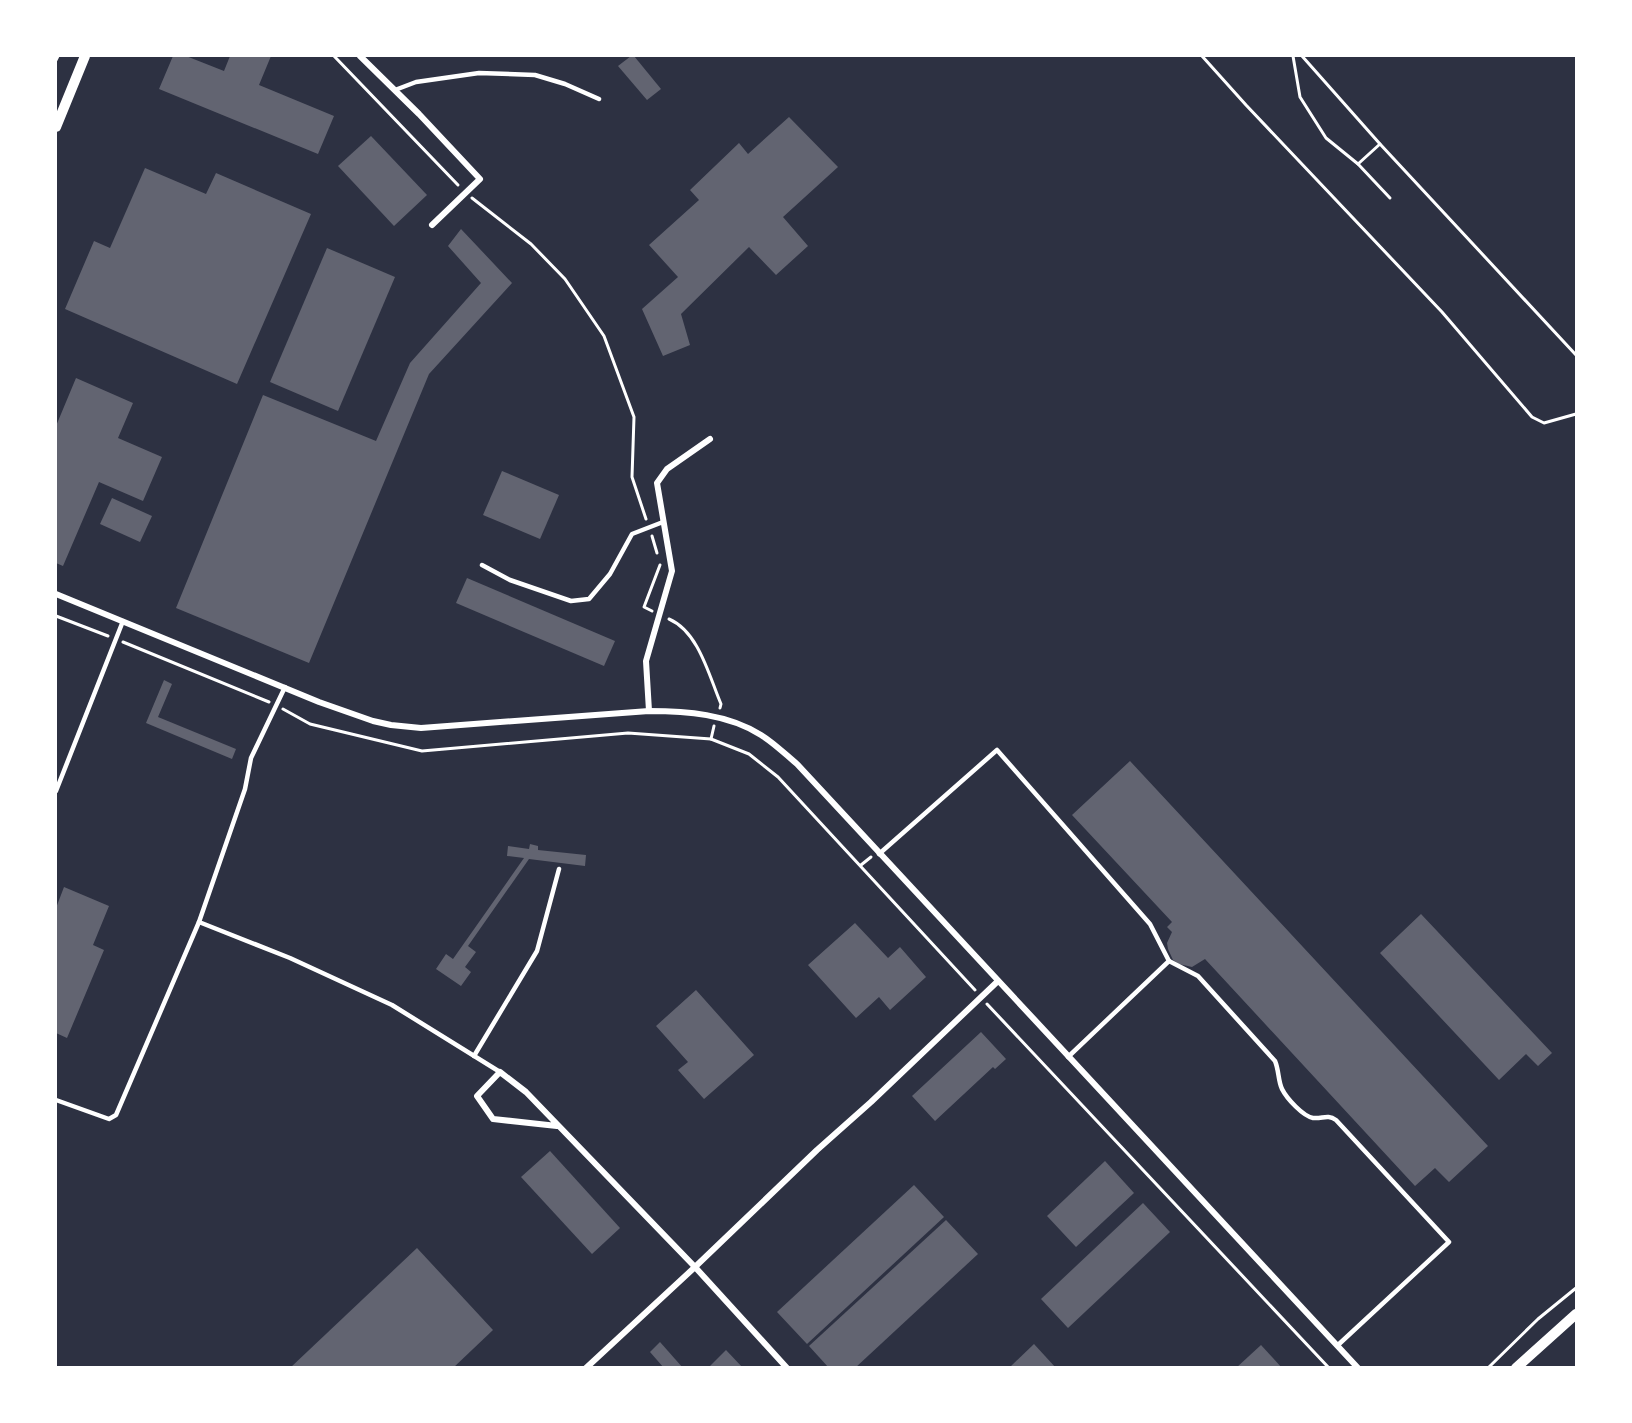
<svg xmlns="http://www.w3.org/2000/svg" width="1632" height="1423" font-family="'Fira Sans Condensed',sans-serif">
  <rect width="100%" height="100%" fill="#2d3142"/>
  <g fill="#626471">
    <polygon points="173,56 186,56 224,71 230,56 271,56 259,85 334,116 318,154 159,89"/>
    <polygon points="631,56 634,56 661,89 647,100 618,66"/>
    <polygon points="789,117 838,167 783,217 808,246 776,275 749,247 681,314 690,345 663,356 642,309 678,277 649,245 699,200 690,190 739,143 748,154"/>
    <polygon points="371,136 427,195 394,226 338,166"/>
    <polygon points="145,168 206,194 216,173 311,214 237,384 65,309 94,241 110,248"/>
    <polygon points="461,229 512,283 429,374 309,663 176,608 263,395 376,441 410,363 481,283 448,246"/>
    <polygon points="327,248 395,277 338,411 270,382"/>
    <polygon points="76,378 133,403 118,438 162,457 143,501 99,482 63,566 56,563 56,426"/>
    <polygon points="502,471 559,495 540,539 483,515"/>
    <polygon points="112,498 152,516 140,542 100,524"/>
    <polygon points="467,578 615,641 604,666 456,603"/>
    <polygon points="164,680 172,684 158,717 236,749 232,759 146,723"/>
    <polygon points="1130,761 1488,1146 1449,1182 1435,1168 1415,1186 1205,959 1192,967 1179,964 1173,960 1168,949 1167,943 1172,932 1167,927 1172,922 1072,815"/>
    <polygon points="530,844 538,846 538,850 586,855 585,866 529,859 468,946 476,952 465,967 471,972 461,986 436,969 446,954 453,959 524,858 507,856 508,846 529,849"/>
    <polygon points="64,887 109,906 93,945 104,950 67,1038 56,1033 56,908"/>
    <polygon points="1421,914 1552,1053 1538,1066 1526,1054 1499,1080 1380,953"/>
    <polygon points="855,923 888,958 900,947 926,977 890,1010 879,997 856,1018 808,965"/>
    <polygon points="696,990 754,1055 704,1099 678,1070 688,1062 656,1026"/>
    <polygon points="981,1032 1006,1059 995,1069 993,1067 935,1121 912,1096"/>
    <polygon points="550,1151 620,1228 592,1254 521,1177"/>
    <polygon points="1105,1161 1134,1193 1076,1247 1047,1216"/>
    <polygon points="914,1185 944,1217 807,1344 777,1312"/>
    <polygon points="1143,1203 1170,1232 1068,1328 1041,1299"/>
    <polygon points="946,1220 978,1254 855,1368 829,1368 809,1346"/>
    <polygon points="417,1248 493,1330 453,1368 290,1368"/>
    <polygon points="660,1342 683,1368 664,1368 650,1352"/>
    <polygon points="1034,1344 1056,1368 1009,1368"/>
    <polygon points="1261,1345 1282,1368 1236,1368"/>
    <polygon points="726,1350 743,1368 708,1368"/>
  </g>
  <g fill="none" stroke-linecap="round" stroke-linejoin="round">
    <g stroke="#fff" stroke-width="3">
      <polyline points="334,56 458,185"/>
      <polyline points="1202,56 1246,105 1442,312 1532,417 1544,423 1576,414"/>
      <polyline points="1293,56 1300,97 1326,138 1358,164 1390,198"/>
      <polyline points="1302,56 1380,144 1576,355"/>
      <polyline points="56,60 58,56"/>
      <polyline points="1358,164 1380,144"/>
      <polyline points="472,198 531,244 565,279 604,336 634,417 632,477 646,519"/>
      <polyline points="652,536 657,553"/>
      <polyline points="652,611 644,607 660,565"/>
      <polyline points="56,616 108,636"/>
      <path d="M669,619C699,632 709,676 721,704L720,708"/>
      <polyline points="123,642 269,702"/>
      <polyline points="283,709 310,724 422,751 628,733 711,739 749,754 778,777 975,990"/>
      <polyline points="711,739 714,726"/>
      <polyline points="861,865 871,857"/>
      <polyline points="987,1004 1329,1368"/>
      <polyline points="1488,1368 1538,1319 1576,1288"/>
    </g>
    <g stroke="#fff" stroke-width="4.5">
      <polyline points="395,90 416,82 479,73 535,75 565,84 599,99"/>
      <polyline points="482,565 510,580 571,601 589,599 610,574 632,534 663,522"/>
      <polyline points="56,791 123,621"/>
      <polyline points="879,854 997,750 1150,924 1169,961 1068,1057"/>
      <polyline points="199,922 290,958 392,1005 500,1072"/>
      <path d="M1169,961L1198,976L1275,1061C1279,1070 1278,1081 1282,1089C1287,1099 1303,1116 1313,1118C1323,1119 1327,1114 1336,1120L1449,1242L1338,1345"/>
      <polyline points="474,1056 537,951 559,869"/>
      <polyline points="56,1100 109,1119 116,1115 199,922 245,789 251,758 285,687"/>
    </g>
    <g stroke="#fff" stroke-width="6">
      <polyline points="360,56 419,114 480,179 432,225"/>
      <path d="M56,594L319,702L373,721L391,725L421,728L649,711C686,711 728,714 761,735C774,743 785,754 797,764L1358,1368"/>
      <polyline points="649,711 646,661 672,571 657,483 667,469 710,439"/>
      <polyline points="557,1126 493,1119 477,1096 500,1072 526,1092 695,1267 787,1368"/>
      <polyline points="586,1368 695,1267 817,1150 871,1102 998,981"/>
    </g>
    <g stroke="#fff" stroke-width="10">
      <polyline points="56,127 85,56"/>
      <polyline points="1516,1368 1576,1314"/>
    </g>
  </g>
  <rect width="1632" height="1423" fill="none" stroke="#ffffff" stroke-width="114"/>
</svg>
